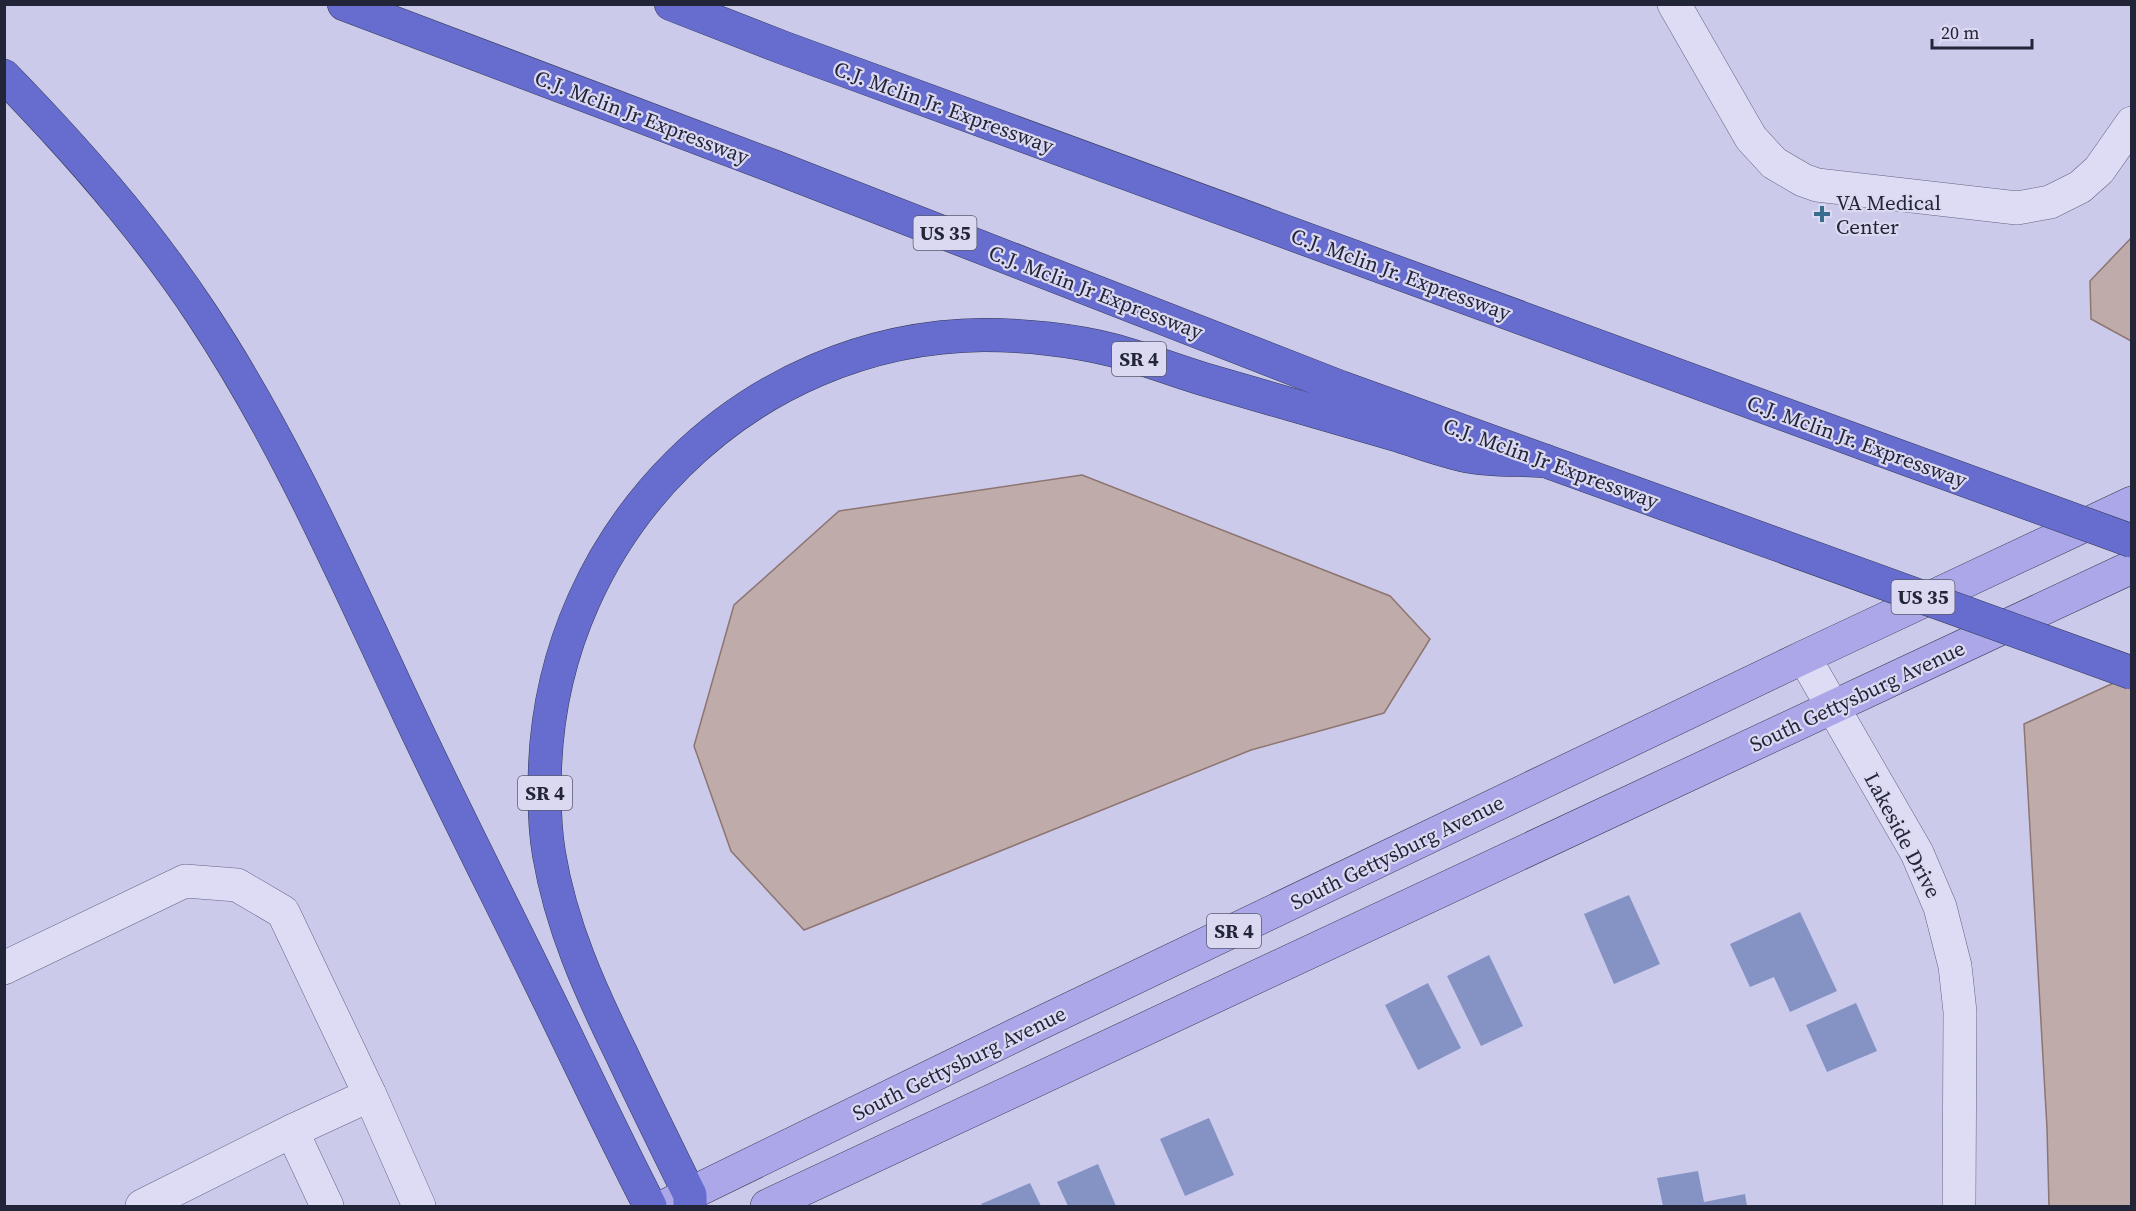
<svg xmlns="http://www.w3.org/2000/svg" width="2136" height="1211" font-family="'Source Serif 4',serif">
  <rect width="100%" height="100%" fill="#cccaea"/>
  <g fill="#bfacaa" stroke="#8d7571" stroke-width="1.5">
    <polygon points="2131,238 2131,341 2091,319 2090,281"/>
    <polygon points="1082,475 1390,596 1430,639 1384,713 1251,750 804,930 731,851 694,746 734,605 839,511"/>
    <polygon points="2131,675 2131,1206 2049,1206 2047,1128 2024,724"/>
  </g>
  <g fill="#8492c4">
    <polygon points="1629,895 1660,964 1614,984 1584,914"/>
    <polygon points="1800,912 1837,991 1790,1012 1774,977 1750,987 1730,944"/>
    <polygon points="1489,955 1523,1026 1481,1046 1447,976"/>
    <polygon points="1428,983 1461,1048 1418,1070 1385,1005"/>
    <polygon points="1856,1003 1877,1051 1827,1072 1806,1025"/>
    <polygon points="1209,1118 1234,1175 1185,1196 1160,1139"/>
    <polygon points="1098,1164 1116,1206 1068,1206 1057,1182"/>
    <polygon points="1698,1171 1704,1202 1745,1194 1747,1206 1663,1206 1657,1178"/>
    <polygon points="1030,1183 1041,1206 982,1206 981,1204"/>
  </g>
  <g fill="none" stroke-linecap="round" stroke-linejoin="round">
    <g stroke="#606485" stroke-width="34">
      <g id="minor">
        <polyline points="1674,4 1751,138 1774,163 1803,180 1817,185 2017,208 2050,202 2080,187 2099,170 2132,123"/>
        <polyline points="1804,657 1917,853 1940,907 1955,966 1960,1012 1959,1206"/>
        <polyline points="4,968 185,881 237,885 283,912 370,1095 419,1206"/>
        <polyline points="292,1131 370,1095"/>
        <polyline points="142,1206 292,1131 327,1206"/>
      </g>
    </g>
    <g stroke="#343953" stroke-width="34">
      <g id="major">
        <polyline points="665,1206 1030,1028 1804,657 2132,503"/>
        <polyline points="767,1206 2132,567"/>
      </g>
    </g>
    <g stroke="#343953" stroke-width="34">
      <g id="highway">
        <polyline points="344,4 775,167 1340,387 1715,522"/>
        <polyline points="671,4 784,48 1879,449"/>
        <path d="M4,76C76,150 144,227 201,313C284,438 344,576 407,710C449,800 494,888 537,976C575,1053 611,1131 650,1206"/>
        <path d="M690,1206V1195C667,1148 644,1102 622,1055C590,990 561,926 549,854C544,825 544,797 545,768C553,532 746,337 984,335C1024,335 1073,340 1112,350C1143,358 1173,370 1203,379C1266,397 1330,416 1393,434C1417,441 1442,451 1467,456C1492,461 1520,459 1545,461"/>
      </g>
    </g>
    <use href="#minor" stroke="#dedcf5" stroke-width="33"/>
    <use href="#major" stroke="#aba7e8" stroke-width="33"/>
    <use href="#highway" stroke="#666dce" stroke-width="33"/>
    <g stroke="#343953" stroke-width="34" stroke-linecap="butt">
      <g id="highway-bridge">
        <polyline points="1879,449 2132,541"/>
        <polyline points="1715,522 2132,673"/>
      </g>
    </g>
    <use href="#highway-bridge" stroke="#666dce" stroke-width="33"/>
  </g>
  <path fill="#376d8d" stroke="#dbd9f2" stroke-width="2" d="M1819 205h6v6h6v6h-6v6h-6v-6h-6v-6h6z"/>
  <g text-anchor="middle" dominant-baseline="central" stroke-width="4.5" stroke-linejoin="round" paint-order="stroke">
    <g fill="#dbd9f2" stroke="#5a5b6f" stroke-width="1.5">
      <rect x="913.5" y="216" width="63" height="34" rx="4.5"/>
      <rect x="1112" y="342" width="54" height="34" rx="4.5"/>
      <rect x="1891.5" y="580" width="63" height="34" rx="4.5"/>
      <rect x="518" y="776" width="54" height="34" rx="4.5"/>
      <rect x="1207" y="914" width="54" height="34" rx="4.5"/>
    </g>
    <g font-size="20" font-weight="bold" fill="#222537">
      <text x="945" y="233">US 35</text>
      <text x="1139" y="359">SR 4</text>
      <text x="1923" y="597">US 35</text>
      <text x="545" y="793">SR 4</text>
      <text x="1234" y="931">SR 4</text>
    </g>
    <g font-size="21" fill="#222537" stroke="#dbd9f2">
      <text transform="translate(944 107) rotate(20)">C.J. Mclin Jr. Expressway</text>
      <text transform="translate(642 117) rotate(21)">C.J. Mclin Jr Expressway</text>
      <text transform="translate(1401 274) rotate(20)">C.J. Mclin Jr. Expressway</text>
      <text transform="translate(1096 292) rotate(21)">C.J. Mclin Jr Expressway</text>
      <text transform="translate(1857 441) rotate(20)">C.J. Mclin Jr. Expressway</text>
      <text transform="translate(1551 463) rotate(20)">C.J. Mclin Jr Expressway</text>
      <text transform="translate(1857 696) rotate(-25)">South Gettysburg Avenue</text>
      <text transform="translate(1903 835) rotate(62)">Lakeside Drive</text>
      <text transform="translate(1397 852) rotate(-26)">South Gettysburg Avenue</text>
      <text transform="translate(959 1063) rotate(-26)">South Gettysburg Avenue</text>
    </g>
    <g font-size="21" fill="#222537" stroke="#dbd9f2" text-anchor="start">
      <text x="1836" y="202">VA Medical<tspan x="1836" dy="24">Center</tspan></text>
    </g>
  </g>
  <rect width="2136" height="1211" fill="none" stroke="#222537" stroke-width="12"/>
  <path d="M1932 39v9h100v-9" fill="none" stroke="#222537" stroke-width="3"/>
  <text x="1941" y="39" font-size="18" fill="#222537" stroke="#dbd9f2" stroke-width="4.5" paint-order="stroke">20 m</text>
</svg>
